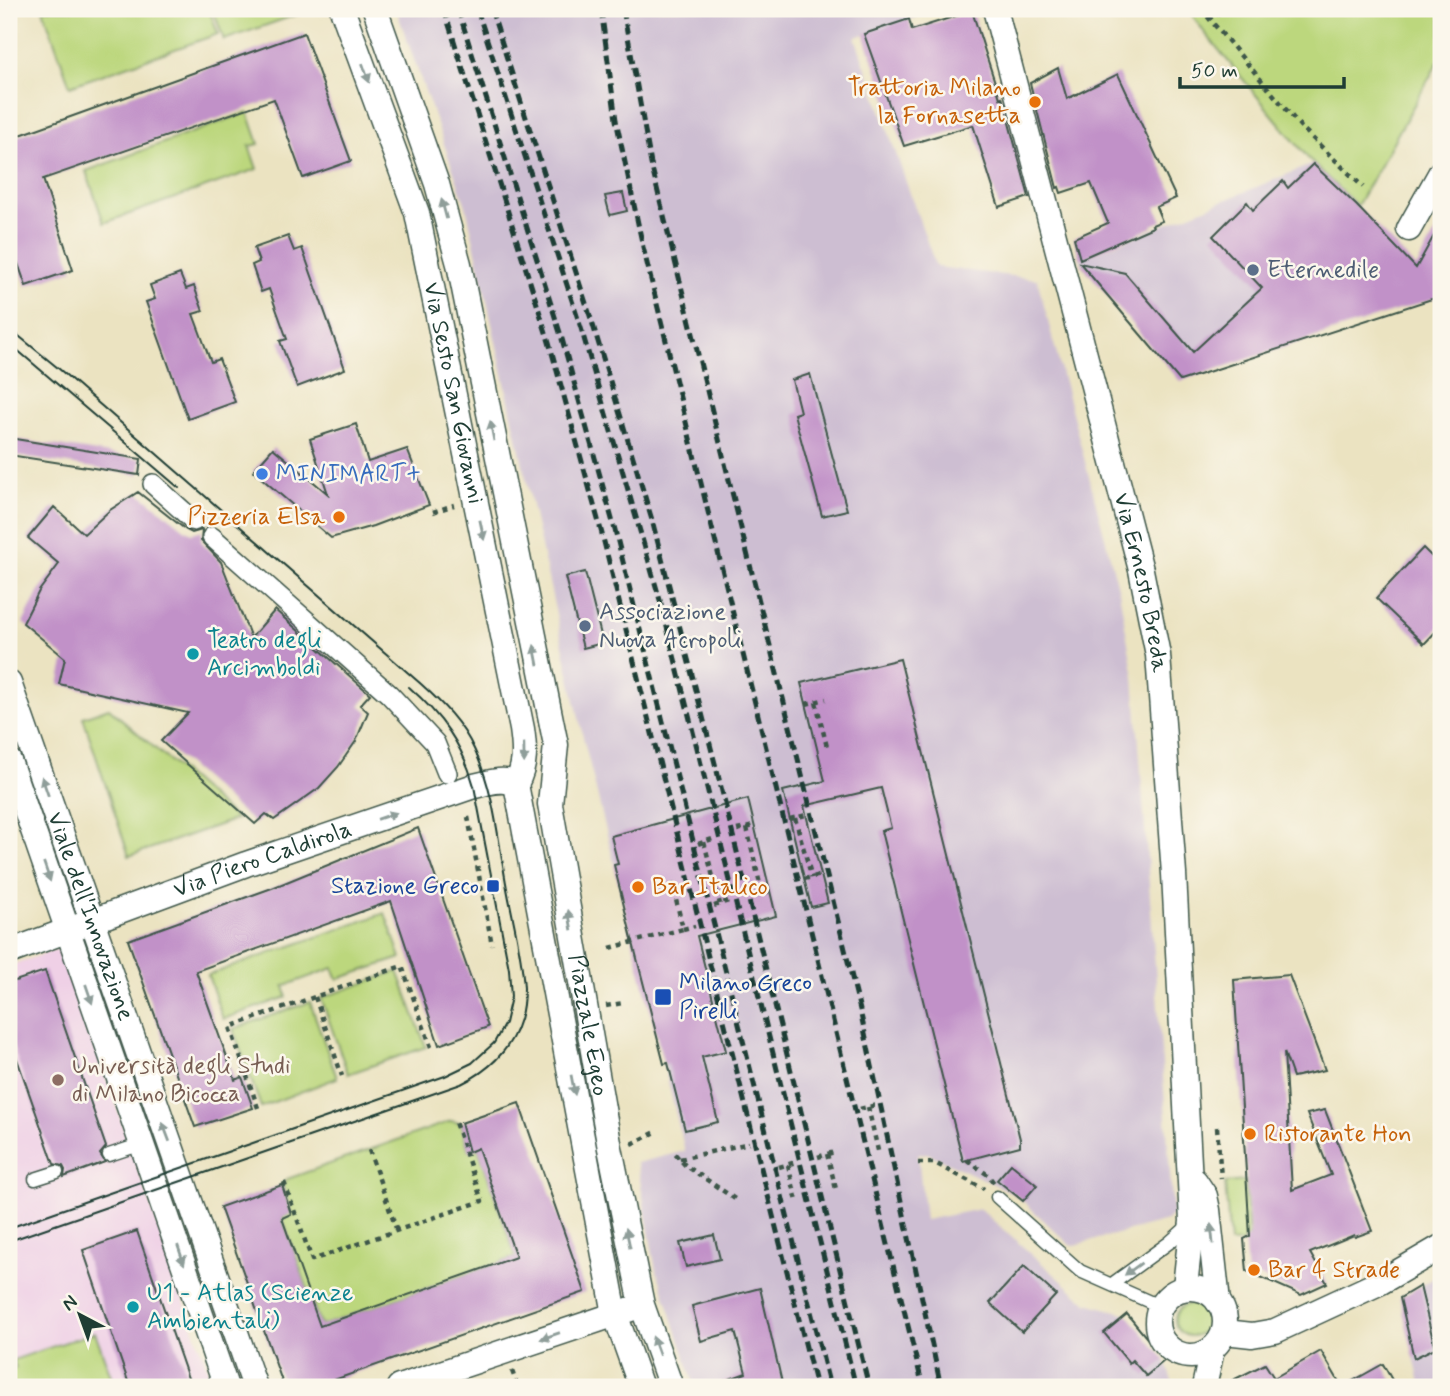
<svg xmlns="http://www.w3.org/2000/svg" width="1450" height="1396" font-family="Mynerve,sans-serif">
  <rect width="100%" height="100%" fill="#fbf7ec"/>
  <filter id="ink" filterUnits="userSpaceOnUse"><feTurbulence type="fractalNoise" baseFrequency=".0143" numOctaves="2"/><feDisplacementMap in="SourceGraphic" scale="14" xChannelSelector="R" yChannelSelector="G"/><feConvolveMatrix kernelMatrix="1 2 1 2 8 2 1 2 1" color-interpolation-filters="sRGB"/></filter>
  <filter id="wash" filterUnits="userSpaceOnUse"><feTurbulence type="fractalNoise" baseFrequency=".00686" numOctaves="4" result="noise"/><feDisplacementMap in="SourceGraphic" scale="28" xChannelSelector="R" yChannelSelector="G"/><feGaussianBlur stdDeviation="1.57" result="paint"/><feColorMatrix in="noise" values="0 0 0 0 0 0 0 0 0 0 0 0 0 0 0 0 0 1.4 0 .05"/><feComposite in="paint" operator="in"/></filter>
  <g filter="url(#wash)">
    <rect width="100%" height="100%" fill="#ebe3c1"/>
    <polygon fill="#efd0e6" points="61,948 214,1387 9,1387 9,966"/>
    <g fill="#cdbed2">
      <polygon points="396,9 943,9 855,37 936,267 1037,279 1119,591 1134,677 1173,1214 1167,1221 1071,1246 1023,1201 1009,1191 927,1153 918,1154 925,1220 980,1209 1087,1303 1127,1314 1165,1360 1174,1387 695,1387 655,1265 637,1163 685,1151 584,741 466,206"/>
      <polygon points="1313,164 1357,206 1441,296 1180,381 1095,280 1080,259"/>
      <polygon points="1441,1274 1441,1387 1421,1387 1400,1298"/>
    </g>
    <g fill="#bcd77d" stroke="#6e8a58" stroke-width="2">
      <polygon points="43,9 209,9 218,34 70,86"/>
      <polygon points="213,9 309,9 310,10 224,40"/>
      <polygon points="1188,9 1441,9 1441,57 1357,206 1313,164 1204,32"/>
      <polygon points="248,112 259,144 249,146 257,169 104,223 86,171"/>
      <polygon points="109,708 236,819 129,856 83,717"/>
      <polygon points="385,913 401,958 338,979 333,968 284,986 287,997 223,1019 208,975"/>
      <polygon points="398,971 426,1047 348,1074 321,998"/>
      <polygon points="310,1002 337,1078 261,1107 233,1029"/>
      <polygon points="451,1121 461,1123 469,1151 478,1148 516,1257 321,1326 282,1218 291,1213 282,1185 287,1179"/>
      <polygon points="1245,1181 1249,1242 1230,1243 1225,1183"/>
      <circle cx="1191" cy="1320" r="16"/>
      <polygon points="95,1332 112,1379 89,1387 9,1387 9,1371 16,1368 13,1360"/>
    </g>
    <g id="blocks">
      <g fill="#c191c8">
        <polygon points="972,11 1000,98 1002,97 1029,197 999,207 973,125 904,146 864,34 909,19 912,30"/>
        <polygon points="304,33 351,161 303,178 274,99 43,179 73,270 26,286 9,238 9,139"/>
        <polygon points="1058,68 1067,99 1118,74 1176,198 1156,207 1162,221 1152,225 1153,227 1080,259 1074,238 1108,223 1091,183 1061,193 1059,187 1057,188 1030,83"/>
        <polygon points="1313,164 1357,206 1416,268 1441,223 1441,296 1180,381 1080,263 1125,273 1193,352 1262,288 1213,236 1247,202 1253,210 1283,181 1288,188"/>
        <polygon points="623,193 627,211 610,215 605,196"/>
        <polygon points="288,236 294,251 302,248 345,369 297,387 280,341 287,339 269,289 261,292 252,265 259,262 254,248"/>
        <polygon points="180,274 186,289 194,286 203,311 193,314 211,362 219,359 235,402 188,419 146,302 155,299 150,285"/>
        <polygon points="810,374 847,510 822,516 794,414 800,412 792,380"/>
        <polygon points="356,424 368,462 407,449 429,505 373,526 331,538 253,471 273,448 328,494 310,439"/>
        <polygon points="9,438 141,459 139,475 9,455"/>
        <polygon points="138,492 186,530 192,533 202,530 201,541 221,562 251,638 275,610 370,694 360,705 368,712 356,741 338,767 319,788 274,820 266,814 255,824 161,741 188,713 59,684 65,658 23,623 39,591 59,564 28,538 54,507 84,534 110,510"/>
        <polygon points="1423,548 1441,566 1441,626 1424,644 1376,598"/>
        <polygon points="585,572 603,643 583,648 565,577"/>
        <polygon points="900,659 1020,1139 1020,1146 963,1161 881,831 891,828 881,788 804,806 828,903 811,907 783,791 825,781 801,683"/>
        <polygon points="748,799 776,916 697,936 726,1051 702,1057 718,1122 685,1130 668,1063 664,1064 631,935 614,865 618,864 611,836"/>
        <polygon points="418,828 488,1027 439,1045 391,901 196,971 235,1080 242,1077 253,1108 195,1127 128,940 272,888"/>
        <polygon points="45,971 106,1147 100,1154 105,1162 64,1177 65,1170 63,1166 54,1164 9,1036 9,983"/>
        <polygon points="1289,975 1325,1070 1293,1077 1284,1052 1292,1190 1331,1175 1307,1114 1325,1110 1372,1231 1355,1237 1354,1235 1310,1253 1327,1283 1301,1295 1247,1271 1244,1239 1250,1236 1234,980"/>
        <polygon points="519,1103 585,1292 314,1387 284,1387 220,1207 282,1185 291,1214 282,1218 320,1326 516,1257 478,1148 469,1152 461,1123"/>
        <polygon points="1011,1164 1037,1185 1023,1201 997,1180"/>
        <polygon points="137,1231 191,1387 130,1387 83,1250"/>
        <polygon points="714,1235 720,1259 686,1267 680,1243"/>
        <polygon points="1024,1266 1056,1295 1022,1332 990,1303"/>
        <polygon points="1420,1286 1435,1348 1414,1358 1400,1298"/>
        <polygon points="760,1288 783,1387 714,1387 713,1385 746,1373 735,1331 701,1341 692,1306"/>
        <polygon points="1127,1314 1165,1360 1146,1376 1132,1360 1129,1363 1104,1333"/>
        <polygon points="1321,1351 1342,1387 1219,1387 1265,1364 1274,1378"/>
        <polygon points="1383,1364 1396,1387 1342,1387"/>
      </g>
    </g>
  </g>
  <g filter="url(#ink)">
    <use href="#blocks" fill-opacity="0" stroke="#3e5649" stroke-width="2"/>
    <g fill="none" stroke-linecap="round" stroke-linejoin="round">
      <g stroke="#3e5649" stroke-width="15">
        <g id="service">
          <polyline points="109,1155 142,1144"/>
          <polyline points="35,1179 57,1172"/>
          <polyline points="997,1197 1080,1271 1159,1306"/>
          <polyline points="1112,1284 1170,1242 1189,1225"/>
        </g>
      </g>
      <g stroke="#3e5649" stroke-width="22">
        <g id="pedestrian">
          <polyline points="153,484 194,521"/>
          <polyline points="212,537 389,694 435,743 447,773"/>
        </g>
      </g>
      <g stroke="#3e5649" stroke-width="27">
        <g id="minor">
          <path id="s1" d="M342,9L417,213L522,729C525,750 526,765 516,784"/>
          <path id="s2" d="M375,9L437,184L459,264L556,745L550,804L609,1143L642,1305L671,1387"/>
          <path id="s3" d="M995,9L1141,570L1158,655L1174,874L1192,1221L1185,1287"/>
          <polyline points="1409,229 1441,172"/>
          <path id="s4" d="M9,683L255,1387"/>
          <polyline points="9,761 226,1387"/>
          <polyline points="516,784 615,1314 641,1387"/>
          <path id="s5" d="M9,952L246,864L474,786C487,783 504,777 516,784"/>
          <polyline points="1195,1181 1205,1196 1208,1210 1218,1302"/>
          <circle cx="1191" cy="1322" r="34"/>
          <polyline points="1225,1332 1252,1335 1275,1331 1381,1282 1441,1247"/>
          <polyline points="399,1387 631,1309"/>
          <polyline points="1204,1387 1212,1350"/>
        </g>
      </g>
      <g stroke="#3e5649" stroke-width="4.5" stroke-dasharray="5 5" stroke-linecap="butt">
        <polyline points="1201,9 1301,127 1363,187"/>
        <polyline points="1208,19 1226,9"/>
        <polyline points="433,512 454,505"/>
        <polyline points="816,702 827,747"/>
        <polyline points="806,704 826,699"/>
        <polyline points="468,817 492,945"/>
        <polyline points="795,818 812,878"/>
        <polyline points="790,819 806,815"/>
        <polyline points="747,828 762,893"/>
        <polyline points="737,830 754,826"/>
        <polyline points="704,842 720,904"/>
        <polyline points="698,844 715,838"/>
        <polyline points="804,879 821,875"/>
        <polyline points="754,896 770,891"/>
        <polyline points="714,906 731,900"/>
        <polyline points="683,929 695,926"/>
        <polyline points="610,948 683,929 672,883"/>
        <polyline points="315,997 342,1076"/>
        <polyline points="606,1006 623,1003"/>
        <polyline points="868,1107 879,1155"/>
        <polyline points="258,1108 230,1027 402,966 431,1047"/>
        <polyline points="860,1109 876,1105"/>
        <polyline points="1217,1127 1221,1178"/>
        <polyline points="632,1144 656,1132"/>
        <polyline points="369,1150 397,1231"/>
        <polyline points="675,1154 685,1165 735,1199"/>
        <polyline points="827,1154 836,1189"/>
        <polyline points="818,1157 834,1152"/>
        <polyline points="680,1159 749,1143"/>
        <polyline points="967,1160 988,1175 994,1183"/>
        <polyline points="918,1163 935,1163 984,1189"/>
        <polyline points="788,1165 797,1201"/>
        <polyline points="779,1167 796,1162"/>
        <polyline points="284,1182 312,1260 482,1201 455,1122"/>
        <polyline points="9,1365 10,1365"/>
        <polyline points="512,1371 518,1387"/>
      </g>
      <use href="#service" stroke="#fff" stroke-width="12"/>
      <use href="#pedestrian" stroke="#fff" stroke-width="19"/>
      <use href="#minor" stroke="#fff" stroke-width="24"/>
      <g stroke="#1f3d34" stroke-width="2">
        <path d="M9,328L58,368L421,684C442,703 462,723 474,749C494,790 498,839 506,883C512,917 522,953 524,988C524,998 523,1009 520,1019C511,1050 490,1070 461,1084L9,1241"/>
        <polyline points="9,343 179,488"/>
        <path d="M9,1228L445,1076L472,1063L494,1043L505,1023L511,997L509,969L474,786C463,745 441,715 409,687"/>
      </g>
      <g stroke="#1f3d34" stroke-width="5" stroke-dasharray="10 5" stroke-linecap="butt">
        <polyline points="444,9 549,342 602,534 816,1387"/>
        <polyline points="458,9 562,339 615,530 830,1387"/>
        <polyline points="477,9 581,328 662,607 856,1387"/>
        <polyline points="491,9 593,325 652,520 718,775 869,1387"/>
        <polyline points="601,9 616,120 643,247 923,1387"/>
        <polyline points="623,9 651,164 860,1010 941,1387"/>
      </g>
    </g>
    <defs><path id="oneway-solid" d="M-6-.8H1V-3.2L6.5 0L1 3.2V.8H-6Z" transform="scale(1.75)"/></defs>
    <g fill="#8f9e9a">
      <use href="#oneway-solid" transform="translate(366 73) rotate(70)"/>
      <use href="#oneway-solid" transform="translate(444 209) rotate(-105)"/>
      <use href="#oneway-solid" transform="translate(492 431) rotate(-101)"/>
      <use href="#oneway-solid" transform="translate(482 530) rotate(78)"/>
      <use href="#oneway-solid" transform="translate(536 655) rotate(-101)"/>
      <use href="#oneway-solid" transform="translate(524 753) rotate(89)"/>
      <use href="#oneway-solid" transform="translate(45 786) rotate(-109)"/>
      <use href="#oneway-solid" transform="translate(387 816) rotate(-19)"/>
      <use href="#oneway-solid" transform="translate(47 872) rotate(71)"/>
      <use href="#oneway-solid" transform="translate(570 920) rotate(-100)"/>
      <use href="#oneway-solid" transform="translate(89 994) rotate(71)"/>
      <use href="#oneway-solid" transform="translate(573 1085) rotate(79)"/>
      <use href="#oneway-solid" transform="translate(166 1132) rotate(-111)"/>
      <use href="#oneway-solid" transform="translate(1212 1234) rotate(-96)"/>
      <use href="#oneway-solid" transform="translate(628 1238) rotate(-102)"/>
      <use href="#oneway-solid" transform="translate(181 1255) rotate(71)"/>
      <use href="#oneway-solid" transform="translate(1133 1269) rotate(144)"/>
      <use href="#oneway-solid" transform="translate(550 1336) rotate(161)"/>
      <use href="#oneway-solid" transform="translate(656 1346) rotate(-110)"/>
    </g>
  </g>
  <g fill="#e8710a" stroke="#fbf7ec" stroke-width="2.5">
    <circle cx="1035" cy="102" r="7"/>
    <circle cx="339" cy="517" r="7"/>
    <circle cx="638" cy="887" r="7"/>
    <circle cx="1250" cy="1134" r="7"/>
    <circle cx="1254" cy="1270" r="7"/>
  </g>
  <g fill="#5c6f8a" stroke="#fbf7ec" stroke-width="2.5">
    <circle cx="1253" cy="270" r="7"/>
    <circle cx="585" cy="626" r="7"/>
  </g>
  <circle fill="#3f7fe0" stroke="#fbf7ec" stroke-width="2.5" cx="262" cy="474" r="7"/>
  <g fill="#0f9aa8" stroke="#fbf7ec" stroke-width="2.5">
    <circle cx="193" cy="654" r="7"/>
    <circle cx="133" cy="1307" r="7"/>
  </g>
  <g fill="#1a4fb4" stroke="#fbf7ec" stroke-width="2.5">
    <rect x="486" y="879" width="14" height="14" rx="3.5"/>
    <rect x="654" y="988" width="18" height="18" rx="3.5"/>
  </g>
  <circle fill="#8d6e63" stroke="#fbf7ec" stroke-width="2.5" cx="58" cy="1080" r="7"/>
  <g text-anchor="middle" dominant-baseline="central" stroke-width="5" stroke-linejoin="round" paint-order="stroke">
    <g font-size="24" fill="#c56008" stroke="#fbf7ec" text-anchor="start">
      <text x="1021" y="88" text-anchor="end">Trattoria Milano<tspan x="1021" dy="28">la Fornasetta</tspan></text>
      <text x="325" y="517" text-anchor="end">Pizzeria Elsa</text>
      <text x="652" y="887">Bar Italico</text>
      <text x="1264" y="1134">Ristorante Hon</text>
      <text x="1268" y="1270">Bar 4 Strade</text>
    </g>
    <g font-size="24" fill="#4e5e75" stroke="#fbf7ec" text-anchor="start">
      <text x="1267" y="270">Eternedile</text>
      <text x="599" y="612">Associazione<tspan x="599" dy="28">Nuova Acropoli</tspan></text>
    </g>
    <g font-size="24" fill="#1f3d34" stroke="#fbf7ec">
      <text stroke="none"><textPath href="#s1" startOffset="401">Via Sesto San Giovanni</textPath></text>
      <text stroke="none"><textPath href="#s3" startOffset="592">Via Ernesto Breda</textPath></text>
      <text stroke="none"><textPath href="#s5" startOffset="270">Via Piero Caldirola</textPath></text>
      <text stroke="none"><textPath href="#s4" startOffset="247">Viale dell'Innovazione</textPath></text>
      <text stroke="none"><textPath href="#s2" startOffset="1043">Piazzale Egeo</textPath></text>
    </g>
    <g font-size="24" fill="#366cbe" stroke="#fbf7ec" text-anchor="start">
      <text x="276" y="474">MINIMART+</text>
    </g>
    <g font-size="24" fill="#0d838f" stroke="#fbf7ec" text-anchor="start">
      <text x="207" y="640">Teatro degli<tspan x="207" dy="28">Arcimboldi</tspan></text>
      <text x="147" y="1293">U1 - Atlas (Scienze<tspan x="147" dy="28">Ambientali)</tspan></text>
    </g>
    <g font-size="24" fill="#164399" stroke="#fbf7ec" text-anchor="end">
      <text x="479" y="886">Stazione Greco</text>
      <text x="679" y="983" text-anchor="start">Milano Greco<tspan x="679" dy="28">Pirelli</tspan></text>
    </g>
    <g font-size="24" fill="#785e54" stroke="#fbf7ec" text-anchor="start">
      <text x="72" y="1066">Università degli Studi<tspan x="72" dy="28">di Milano Bicocca</tspan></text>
    </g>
  </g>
  <rect width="1450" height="1396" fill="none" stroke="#fbf7ec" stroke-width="35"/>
  <g transform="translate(80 1315) rotate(319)" stroke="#fbf7ec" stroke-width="5" paint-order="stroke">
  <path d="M0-5L12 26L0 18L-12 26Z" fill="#1f3d34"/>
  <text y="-10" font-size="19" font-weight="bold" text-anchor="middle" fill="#1f3d34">N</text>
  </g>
  <path d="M1180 77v10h164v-10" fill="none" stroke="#1f3d34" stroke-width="3.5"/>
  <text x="1191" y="77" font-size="21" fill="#1f3d34" stroke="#fbf7ec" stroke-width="5" paint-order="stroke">50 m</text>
</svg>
